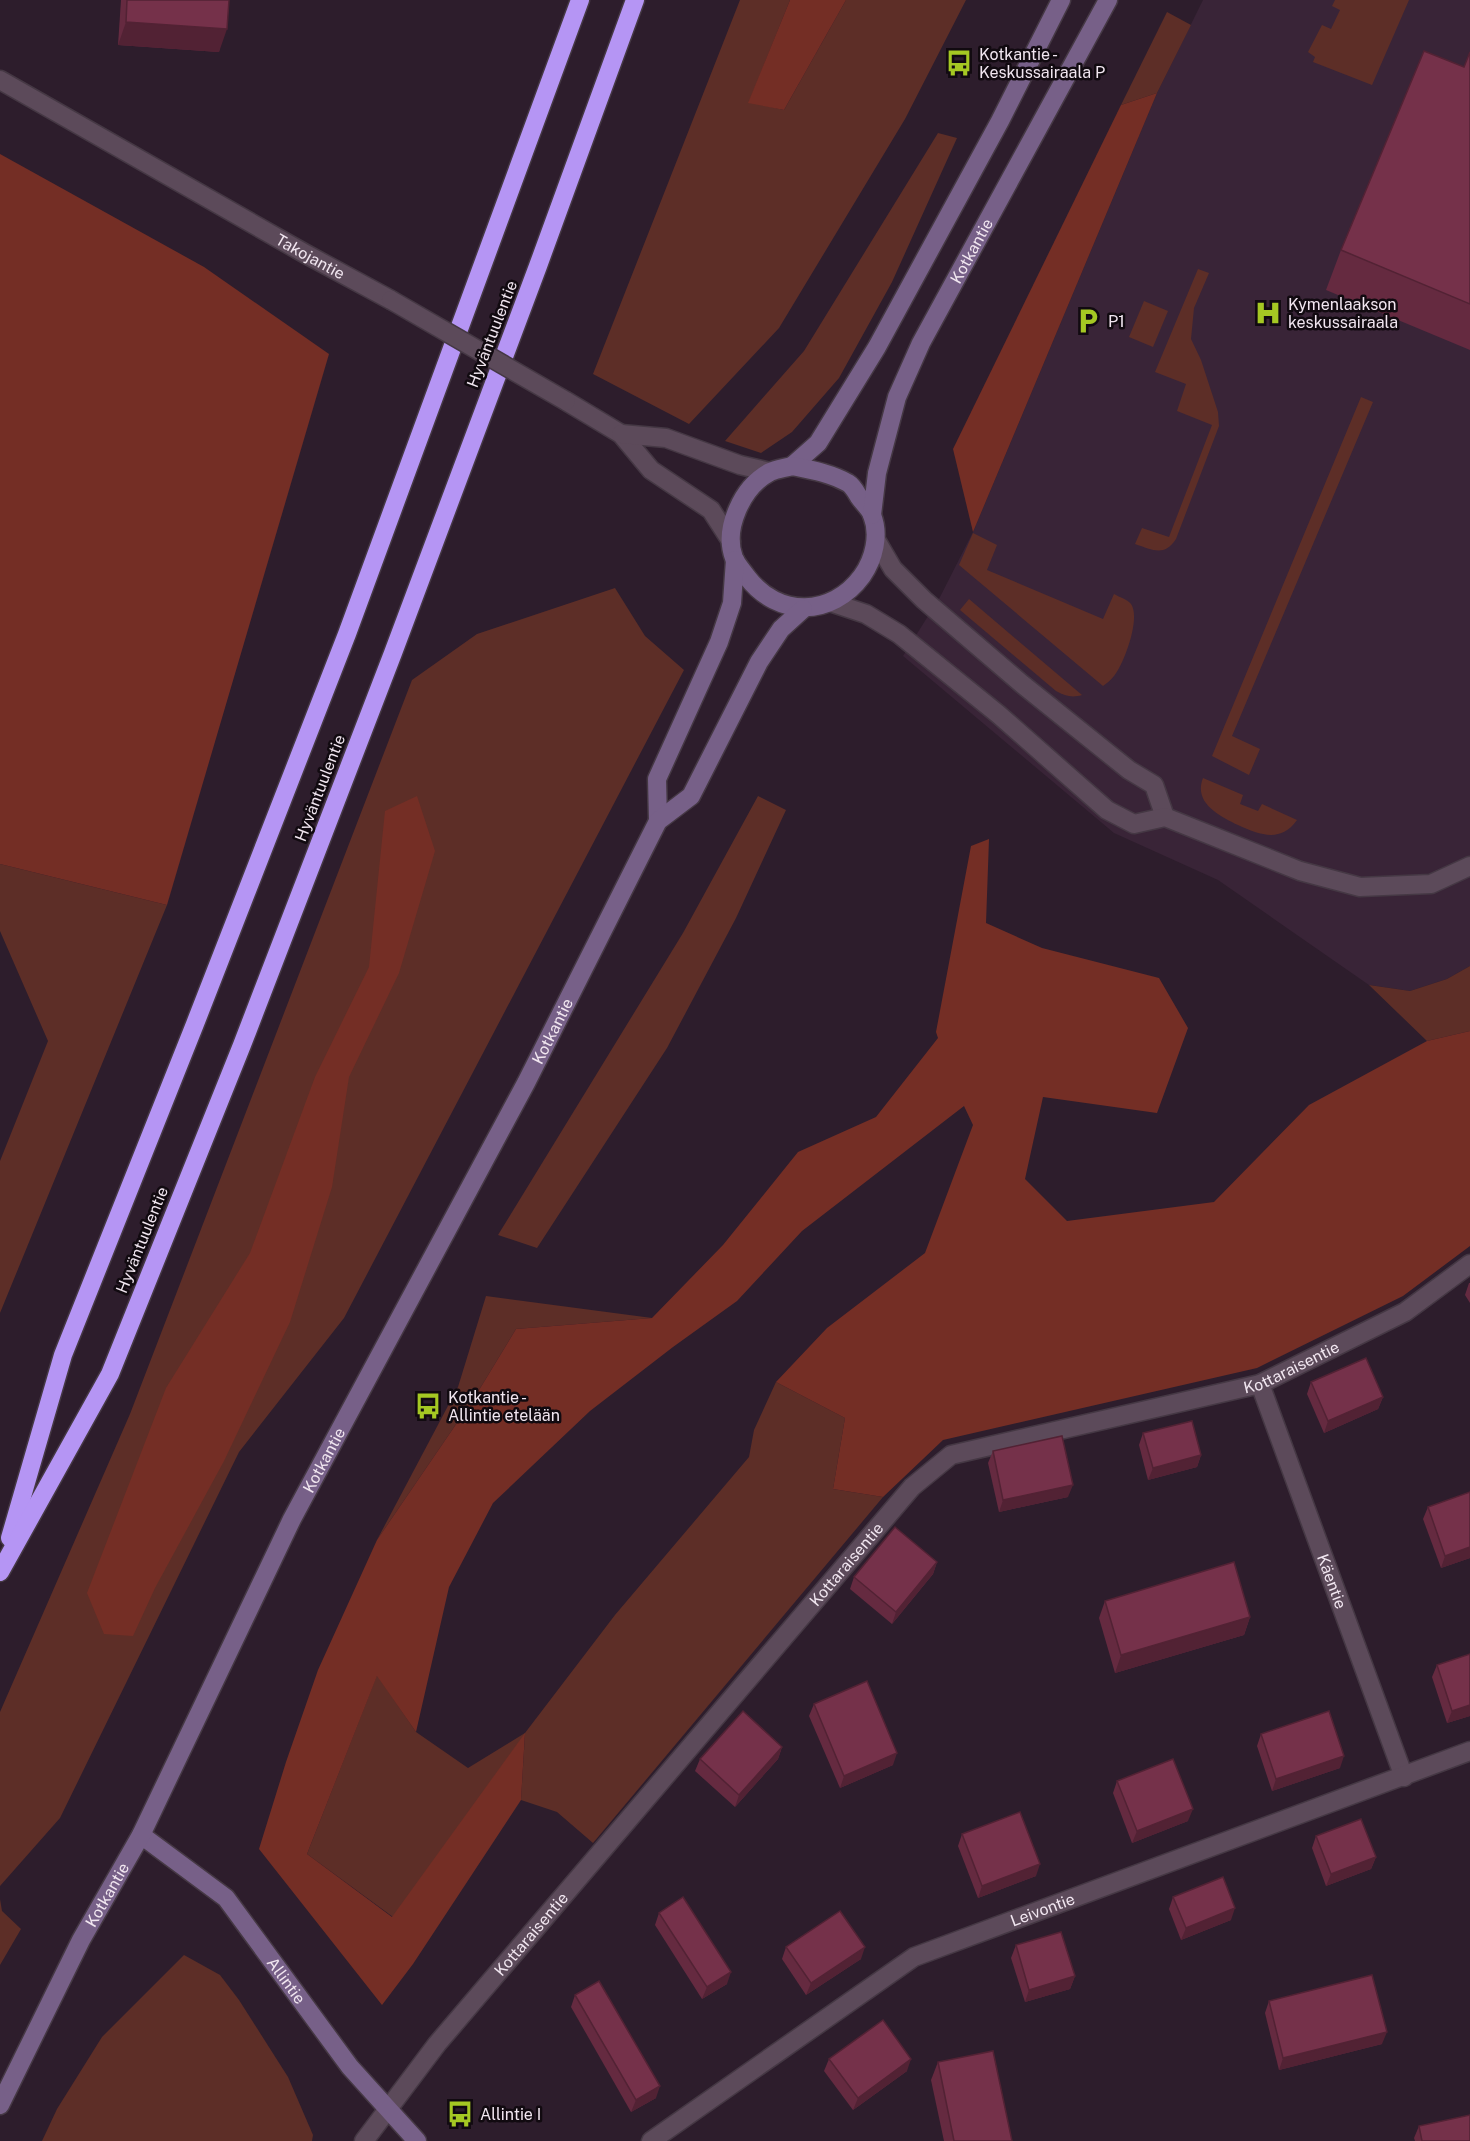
<svg xmlns="http://www.w3.org/2000/svg" width="1470" height="2141" font-family="'Public Sans',sans-serif">
  <rect width="100%" height="100%" fill="#2d1d2c"/>
  <polygon fill="#392437" points="1203,0 1470,0 1470,966 1447,979 1410,991 1369,985 1218,880 1114,833 903,656 940,597 973,532 1157,93"/>
  <g fill="#5d2e27">
    <polygon points="740,0 790,0 749,102 784,110 846,0 966,0 905,119 779,328 689,424 593,374"/>
    <polygon points="1335,0 1409,0 1372,85 1313,62 1315,57 1308,52 1322,25 1331,29 1340,10 1332,6"/>
    <polygon points="1167,12 1191,25 1157,93 1121,105"/>
    <polygon points="938,133 957,138 892,282 839,378 792,432 761,453 725,441 804,351"/>
    <path d="M1198,269L1209,273L1194,308L1191,339L1201,360L1218,412L1219,426L1176,539C1164,557 1153,550 1135,544L1142,528L1169,537L1212,425L1177,411L1186,384L1155,372Z"/>
    <polygon points="1144,301 1168,311 1153,347 1129,337"/>
    <polygon points="1361,397 1373,402 1232,736 1260,749 1249,775 1212,756"/>
    <path d="M973,533L997,545L987,570L1103,619L1114,594C1119,597 1127,599 1131,604C1141,618 1124,664 1114,676C1111,680 1107,683 1103,686L959,565Z"/>
    <polygon points="615,588 645,636 684,670 344,1318 239,1452 60,1818 0,1886 0,1712 130,1414 412,680 477,634"/>
    <path d="M969,599L1082,695C1072,698 1065,696 1056,691L960,610Z"/>
    <path d="M1203,778L1243,795L1240,804L1258,811L1262,804L1297,820C1281,843 1260,835 1238,825C1220,816 1193,803 1203,778Z"/>
    <polygon points="758,796 786,810 736,918 667,1048 537,1248 498,1235 683,933"/>
    <polygon points="0,864 167,905 0,1313 0,1161 48,1041 0,931"/>
    <polygon points="1470,966 1470,1031 1427,1041 1369,985 1410,991 1447,979"/>
    <polygon points="486,1296 652,1318 516,1329 476,1395 377,1540 458,1387"/>
    <polygon points="776,1382 845,1418 833,1489 883,1497 593,1843 557,1812 521,1800 525,1734 393,1917 307,1854 377,1675 416,1732 468,1768 525,1733 615,1615 749,1457 754,1430"/>
    <polygon points="0,1899 2,1911 21,1929 0,1965"/>
    <polygon points="184,1955 220,1975 239,2000 288,2077 313,2135 312,2141 42,2141 57,2109 102,2037"/>
  </g>
  <g fill="#742e25">
    <polygon points="790,0 846,0 784,110 748,103"/>
    <polygon points="1157,93 973,532 953,449 1121,105"/>
    <polygon points="0,154 204,267 329,354 167,905 0,864"/>
    <polygon points="417,796 435,851 399,973 349,1077 332,1187 290,1322 224,1461 155,1588 133,1636 104,1634 87,1593 166,1388 250,1253 315,1077 369,967 385,811"/>
    <polygon points="989,839 986,923 1042,948 1159,978 1188,1028 1157,1113 1043,1097 1025,1179 1067,1221 1214,1202 1309,1105 1427,1041 1470,1031 1470,1246 1403,1296 1257,1368 943,1440 883,1497 833,1489 845,1418 776,1382 827,1328 925,1253 973,1125 964,1106 802,1231 737,1301 673,1347 590,1411 493,1503 449,1587 416,1732 377,1676 307,1854 392,1917 525,1733 521,1800 413,1964 382,2005 259,1849 286,1762 318,1670 377,1540 476,1395 516,1329 652,1318 723,1245 798,1152 876,1117 938,1038 936,1032 971,846"/>
  </g>
  <g fill="none" stroke-linecap="round" stroke-linejoin="round">
    <g stroke="#453844" stroke-width="21">
      <g id="street">
        <path id="s1" d="M0,80L304,253L391,300"/>
        <polyline points="566,401 621,434 651,470 711,510 731,541"/>
        <polyline points="621,434 666,438 740,465 770,472"/>
        <polyline points="876,540 893,569 924,600 1022,684 1129,770 1154,785 1165,817"/>
        <polyline points="830,602 866,614 899,634 998,714 1107,810 1134,824 1165,817 1300,871 1360,887 1431,884 1470,866"/>
        <path id="s2" d="M1260,1384L1404,1777"/>
        <path id="s3" d="M364,2141L437,2044L912,1487L951,1455L1260,1384L1405,1312L1470,1264"/>
        <path id="s4" d="M651,2141L914,1957L1470,1751"/>
      </g>
    </g>
    <g stroke="#453844" stroke-width="21">
      <g id="secondary">
        <polyline points="792,466 818,443 877,347 1000,121 1061,0"/>
        <path d="M792,466C812,470 830,473 848,483C853,486 856,492 859,497C863,503 870,509 872,515C880,535 874,559 862,576C832,617 778,618 747,577C743,571 737,565 734,558C723,529 742,487 770,472C776,469 785,468 792,466Z"/>
        <path id="s5" d="M872,515L877,473L897,397L921,343L1108,0"/>
        <polyline points="658,821 657,779 719,642 732,603 735,560"/>
        <path id="s6" d="M141,1835L226,1898L350,2067L417,2141"/>
        <path id="s7" d="M0,2105L81,1940L141,1835L292,1519L526,1083L658,821L691,796L759,662L781,629L803,609"/>
      </g>
    </g>
    <g stroke="#453844" stroke-width="21">
      <g id="highway">
        <polyline points="10,1538 63,1355 195,1024 347,634 580,0"/>
        <polyline points="0,1572 110,1374 242,1045 393,653 538,266 635,0"/>
      </g>
    </g>
    <use href="#street" stroke="#5c4a5a" stroke-width="18"/>
    <use href="#secondary" stroke="#776088" stroke-width="18"/>
    <use href="#highway" stroke="#b595f4" stroke-width="18"/>
    <g stroke="#453844" stroke-width="21" stroke-linecap="butt">
      <polyline id="street-bridge" points="391,300 566,401"/>
    </g>
    <use href="#street-bridge" stroke="#5c4a5a" stroke-width="18"/>
  </g>
  <g fill="#652a40">
    <polygon points="121,0 229,0 219,52 118,45"/>
    <polygon points="1470,52 1470,350 1326,290 1341,250 1464,67"/>
    <polygon points="1469,1283 1470,1283 1470,1303 1465,1295"/>
    <polygon points="1311,1382 1383,1397 1378,1409 1324,1433 1307,1394"/>
    <polygon points="1143,1433 1201,1455 1197,1467 1148,1480 1139,1445"/>
    <polygon points="993,1451 1068,1497 999,1512 988,1463"/>
    <polygon points="1470,1492 1470,1558 1441,1568 1423,1519 1428,1507"/>
    <polygon points="937,1562 933,1574 892,1624 850,1589 854,1577"/>
    <polygon points="1105,1601 1250,1617 1244,1635 1115,1673 1099,1618"/>
    <polygon points="1470,1654 1470,1716 1447,1723 1432,1677 1437,1665"/>
    <polygon points="814,1704 893,1765 840,1788 809,1716"/>
    <polygon points="1261,1734 1340,1768 1272,1791 1257,1746"/>
    <polygon points="782,1747 778,1759 735,1807 695,1771 700,1759"/>
    <polygon points="1117,1781 1188,1821 1132,1843 1113,1793"/>
    <polygon points="962,1834 1036,1876 978,1898 958,1846"/>
    <polygon points="1316,1836 1376,1857 1371,1869 1326,1886 1312,1848"/>
    <polygon points="1173,1897 1231,1920 1181,1940 1169,1909"/>
    <polygon points="659,1913 727,1984 702,1999 655,1925"/>
    <polygon points="1016,1945 1075,1976 1070,1989 1025,2002 1011,1958"/>
    <polygon points="786,1947 861,1959 806,1995 782,1959"/>
    <polygon points="575,1995 656,2098 631,2112 571,2007"/>
    <polygon points="1269,2001 1382,2044 1279,2070 1265,2013"/>
    <polygon points="829,2059 907,2071 853,2110 824,2071"/>
    <polygon points="938,2062 1012,2141 944,2141 931,2080"/>
    <polygon points="1419,2126 1470,2141 1415,2141 1414,2138"/>
  </g>
  <g fill="#522234">
    <polygon points="126,22 227,29 219,52 118,45"/>
    <polygon points="1383,1397 1378,1409 1324,1433 1328,1421"/>
    <polygon points="1201,1455 1197,1467 1148,1480 1153,1468"/>
    <polygon points="1073,1485 1068,1497 999,1512 1003,1500"/>
    <polygon points="1470,1547 1470,1558 1441,1568 1445,1556"/>
    <polygon points="937,1562 933,1574 892,1624 896,1612"/>
    <polygon points="1250,1617 1244,1635 1115,1673 1121,1655"/>
    <polygon points="1470,1705 1470,1716 1447,1723 1452,1711"/>
    <polygon points="782,1747 778,1759 735,1807 739,1795"/>
    <polygon points="897,1753 893,1765 840,1788 844,1776"/>
    <polygon points="1344,1756 1340,1768 1272,1791 1276,1779"/>
    <polygon points="1193,1809 1188,1821 1132,1843 1137,1831"/>
    <polygon points="1376,1857 1371,1869 1326,1886 1331,1874"/>
    <polygon points="1040,1864 1036,1876 978,1898 982,1886"/>
    <polygon points="1235,1908 1231,1920 1181,1940 1186,1928"/>
    <polygon points="865,1947 861,1959 806,1995 811,1983"/>
    <polygon points="731,1972 727,1984 702,1999 707,1987"/>
    <polygon points="1075,1976 1070,1989 1025,2002 1029,1990"/>
    <polygon points="1387,2032 1382,2044 1279,2070 1283,2058"/>
    <polygon points="911,2059 907,2071 853,2110 858,2098"/>
    <polygon points="660,2086 656,2098 631,2112 636,2100"/>
  </g>
  <g fill="#75314a" stroke="#522234" stroke-width="1.5">
    <polygon points="127,0 229,0 227,29 126,22"/>
    <polygon points="1424,51 1464,67 1470,52 1470,304 1341,250"/>
    <polygon points="1366,1358 1383,1397 1328,1421 1311,1382"/>
    <polygon points="1192,1421 1201,1455 1153,1468 1143,1433"/>
    <polygon points="1062,1436 1073,1485 1003,1500 993,1451"/>
    <polygon points="1470,1492 1470,1547 1445,1556 1428,1507"/>
    <polygon points="895,1527 937,1562 896,1612 854,1577"/>
    <polygon points="1234,1562 1250,1617 1121,1655 1105,1601"/>
    <polygon points="1470,1654 1470,1705 1452,1711 1437,1665"/>
    <polygon points="867,1681 897,1753 844,1776 814,1704"/>
    <polygon points="743,1711 782,1747 739,1795 700,1759"/>
    <polygon points="1329,1711 1344,1756 1276,1779 1261,1734"/>
    <polygon points="1173,1759 1193,1809 1137,1831 1117,1781"/>
    <polygon points="1020,1812 1040,1864 982,1886 962,1834"/>
    <polygon points="1361,1819 1376,1857 1331,1874 1316,1836"/>
    <polygon points="1223,1877 1235,1908 1186,1928 1173,1897"/>
    <polygon points="683,1897 731,1972 707,1987 659,1913"/>
    <polygon points="840,1911 865,1947 811,1983 786,1947"/>
    <polygon points="1061,1932 1075,1976 1029,1990 1016,1945"/>
    <polygon points="1372,1975 1387,2032 1283,2058 1269,2001"/>
    <polygon points="599,1981 660,2086 636,2100 575,1995"/>
    <polygon points="883,2020 911,2059 858,2098 829,2059"/>
    <polygon points="993,2051 1012,2141 954,2141 938,2062"/>
    <polygon points="1470,2115 1470,2141 1422,2141 1419,2126"/>
  </g>
  <defs>
    <g id="bus-bare" transform="scale(2.07)"><path d="M-5-6H5V4H4V6H2V4H-2V6H-4V4H-5ZM-3.5-4V0h7V-4ZM-3.5 1.2v1.5H-2V1.2ZM2 1.2v1.5H3.5V1.2Z" fill="#a5c823" stroke="#110a10" stroke-width="2.5" paint-order="stroke"/></g>
    <g id="hospital-bare" transform="scale(2.07)"><path d="M-5-5h3v3.5h4V-5h3V5h-3V1.5h-4V5h-3Z" fill="#a5c823" stroke="#110a10" stroke-width="2.5" paint-order="stroke"/></g>
    <g id="parking-bare" transform="scale(2.07)"><path d="M-3.5-5.5H1a3.5 3.5 0 0 1 0 7H-1V5.5H-3.5ZM-1-3.4V-.6H.8a1.4 1.4 0 0 0 0-2.8Z" fill="#a5c823" stroke="#110a10" stroke-width="2.5" paint-order="stroke"/></g>
  </defs>
  <g fill-rule="evenodd">
    <use href="#bus-bare" x="959" y="63"/>
    <use href="#hospital-bare" x="1268" y="313"/>
    <use href="#parking-bare" x="1088" y="321"/>
    <use href="#bus-bare" x="428" y="1406"/>
    <use href="#bus-bare" x="460" y="2114"/>
  </g>
  <g text-anchor="middle" dominant-baseline="central" stroke-width="5" stroke-linejoin="round" paint-order="stroke">
    <g font-size="16" fill="#f1e6f0" stroke="#110a10" text-anchor="start">
      <text x="979" y="54">Kotkantie -<tspan x="979" dy="18">Keskussairaala P</tspan></text>
      <text x="1288" y="304">Kymenlaakson<tspan x="1288" dy="18">keskussairaala</tspan></text>
      <text x="1108" y="321">P1</text>
      <text x="448" y="1397">Kotkantie -<tspan x="448" dy="18">Allintie etelään</tspan></text>
      <text x="480" y="2114">Allintie I</text>
    </g>
    <g font-size="16" fill="#f1e6f0" stroke="#110a10">
      <text stroke="none"><textPath href="#s5" startOffset="285">Kotkantie</textPath></text>
      <text stroke="none"><textPath href="#s1" startOffset="357">Takojantie</textPath></text>
      <text transform="translate(492 334) rotate(-69)">Hyväntuulentie</text>
      <text transform="translate(320 788) rotate(-69)">Hyväntuulentie</text>
      <text stroke="none"><textPath href="#s7" startOffset="1208">Kotkantie</textPath></text>
      <text transform="translate(142 1240) rotate(-68)">Hyväntuulentie</text>
      <text stroke="none"><textPath href="#s3" startOffset="1256">Kottaraisentie</textPath></text>
      <text stroke="none"><textPath href="#s7" startOffset="722">Kotkantie</textPath></text>
      <text stroke="none"><textPath href="#s3" startOffset="752">Kottaraisentie</textPath></text>
      <text stroke="none"><textPath href="#s2" startOffset="210">Käentie</textPath></text>
      <text stroke="none"><textPath href="#s7" startOffset="236">Kotkantie</textPath></text>
      <text stroke="none"><textPath href="#s4" startOffset="458">Leivontie</textPath></text>
      <text stroke="none"><textPath href="#s3" startOffset="266">Kottaraisentie</textPath></text>
      <text stroke="none"><textPath href="#s6" startOffset="208">Allintie</textPath></text>
    </g>
  </g>
</svg>
